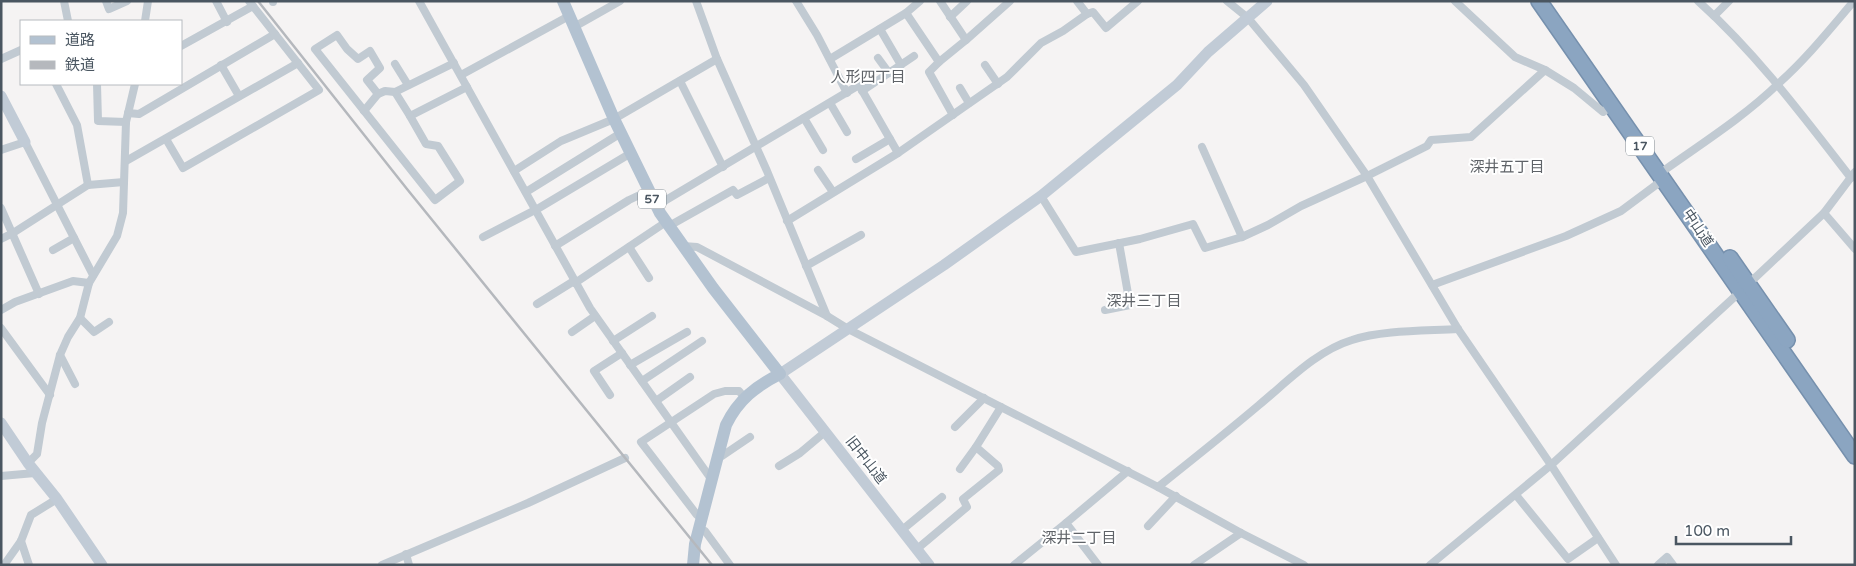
<svg xmlns="http://www.w3.org/2000/svg" width="1856" height="566" font-family="'Varela Round','Noto Sans JP',sans-serif">
  <rect width="100%" height="100%" fill="#f5f3f3"/>
  <g fill="none" stroke-linecap="round" stroke-linejoin="round">
    <g stroke="#7690ad" stroke-width="18">
      <g id="highway">
        <polyline points="1539,1 1855,456"/>
        <polyline points="1730,258 1787,340"/>
      </g>
    </g>
    <g stroke="#c1cad2" stroke-width="8">
      <polyline points="64,1 68,21"/>
      <polyline points="106,1 109,9 127,1"/>
      <polyline points="216,1 227,22"/>
      <polyline points="273,1 273,2"/>
      <polyline points="419,1 590,308 709,476 712,477"/>
      <polyline points="696,1 717,59 767,171 827,316"/>
      <polyline points="796,1 817,35 847,93"/>
      <polyline points="940,1 966,40 1010,1"/>
      <polyline points="1227,1 1248,18 1304,85 1367,176 1458,329 1551,465 1616,565"/>
      <polyline points="1455,1 1515,57 1545,70"/>
      <path d="M1698,1C1756,53 1803,116 1851,178"/>
      <polyline points="906,13 939,62"/>
      <polyline points="1087,14 1093,12 1106,28 1138,1"/>
      <polyline points="1714,16 1729,1"/>
      <polyline points="950,17 967,1"/>
      <polyline points="145,21 148,1"/>
      <polyline points="574,27 620,1"/>
      <polyline points="880,29 901,65"/>
      <polyline points="181,46 253,6"/>
      <polyline points="878,58 889,73"/>
      <polyline points="1,59 21,50"/>
      <polyline points="830,59 906,13 920,1"/>
      <polyline points="454,63 395,92 410,116 467,87"/>
      <polyline points="395,64 408,85"/>
      <polyline points="221,65 239,96"/>
      <polyline points="985,65 998,84"/>
      <polyline points="461,75 569,16"/>
      <polyline points="680,81 723,167"/>
      <polyline points="56,84 77,125 88,185"/>
      <polyline points="97,84 98,121 126,122"/>
      <polyline points="960,88 969,103"/>
      <polyline points="862,91 914,56"/>
      <polyline points="395,92 385,91 378,94 367,80 380,68 370,51 358,59 347,49 337,35 315,49 435,200 460,181 438,146 426,144 410,116"/>
      <polyline points="830,103 847,132"/>
      <polyline points="364,111 378,94"/>
      <polyline points="128,113 139,114 275,34"/>
      <polyline points="953,115 929,72 939,62 966,40"/>
      <polyline points="804,118 823,150"/>
      <polyline points="166,139 183,168 319,90 249,1"/>
      <polyline points="1202,147 1242,237"/>
      <polyline points="1,150 25,142 93,275"/>
      <polyline points="856,159 890,139"/>
      <polyline points="126,161 298,63"/>
      <path d="M1666,169C1704,142 1745,116 1779,83C1807,58 1830,29 1854,1"/>
      <polyline points="818,170 833,192"/>
      <polyline points="514,171 561,141 614,119 717,59"/>
      <polyline points="526,192 621,133"/>
      <polyline points="1041,196 1076,252 1140,239 1193,224 1205,248 1242,237 1268,225 1301,206 1367,176 1427,146 1431,140 1471,137 1545,70 1574,88 1603,112 1612,105"/>
      <polyline points="656,206 859,85 898,153"/>
      <polyline points="1,208 39,294"/>
      <polyline points="1824,213 1855,249"/>
      <polyline points="787,221 898,153 1007,77 1041,43 1063,31 1087,14 1077,1"/>
      <polyline points="669,226 733,190 737,195 769,178"/>
      <polyline points="483,237 539,208 631,153"/>
      <polyline points="1,239 13,233 88,185 124,182"/>
      <polyline points="555,246 629,200 648,191"/>
      <polyline points="683,246 697,247 827,316 848,329 1158,487 1241,533 1304,565"/>
      <polyline points="629,247 649,278"/>
      <polyline points="53,250 74,238"/>
      <polyline points="806,266 861,235"/>
      <polyline points="575,283 666,222"/>
      <polyline points="1432,285 1566,236 1621,211 1664,179"/>
      <polyline points="537,304 574,281"/>
      <polyline points="1,310 15,302 73,281 89,283"/>
      <polyline points="1105,310 1130,305 1119,243"/>
      <polyline points="80,318 94,332 109,322"/>
      <polyline points="1,328 50,395"/>
      <polyline points="572,332 595,316"/>
      <polyline points="613,341 652,316"/>
      <polyline points="60,355 75,384"/>
      <polyline points="630,365 687,332"/>
      <polyline points="642,381 702,341"/>
      <polyline points="610,395 594,371 622,353"/>
      <polyline points="656,401 690,377"/>
      <polyline points="955,427 984,398"/>
      <polyline points="718,455 722,456 750,437"/>
      <polyline points="28,463 37,454 42,423 60,355 68,337 80,318 89,283 117,236 123,213 126,122 135,84"/>
      <polyline points="779,466 800,453 825,432"/>
      <polyline points="960,469 976,447 1001,407"/>
      <polyline points="1,476 35,473"/>
      <path d="M1158,487C1192,460 1226,433 1259,405C1287,382 1316,351 1352,340C1382,330 1426,331 1458,329"/>
      <polyline points="1516,495 1568,559 1598,538"/>
      <polyline points="702,519 697,515 641,442 714,394 725,391 739,391 744,397"/>
      <polyline points="1148,526 1176,496"/>
      <polyline points="699,528 705,531 730,565"/>
      <polyline points="902,530 942,497"/>
      <polyline points="21,541 29,565"/>
      <polyline points="917,549 967,507 963,499 999,470 998,466 976,447"/>
      <polyline points="406,554 409,565"/>
      <polyline points="4,565 21,541 31,515 57,499"/>
      <polyline points="382,565 528,503 625,458"/>
      <polyline points="1014,565 1066,523"/>
      <polyline points="1098,565 1066,523 1128,471"/>
      <polyline points="1194,565 1241,533"/>
      <polyline points="1430,565 1551,465 1741,291 1824,213 1855,172"/>
      <polyline points="1658,565 1667,557 1673,565"/>
    </g>
    <g stroke="#c1cbd6" stroke-width="11">
      <polyline points="1,96 25,142"/>
      <polyline points="1,423 28,463 57,499 102,565"/>
      <polyline points="929,565 780,374 944,265 1041,196 1177,85 1208,52 1267,1"/>
    </g>
    <path stroke="#b3c2d1" stroke-width="12" d="M563,1L614,119L660,213L713,288L780,374C756,386 738,400 726,425L695,544L693,565"/>
    <use href="#highway" stroke="#8ba5c1" stroke-width="15"/>
    <polyline stroke="#b5b8bd" stroke-width="2.5" points="258,1 407,189 712,565"/>
  </g>
  <g text-anchor="middle" dominant-baseline="central" stroke-width="4" stroke-linejoin="round" paint-order="stroke">
    <g fill="#fff" stroke="#808990" stroke-width="1">
      <rect x="1626" y="136.5" width="28" height="19" rx="4"/>
      <rect x="638" y="189.5" width="28" height="19" rx="4"/>
    </g>
    <g font-size="12" font-weight="bold" fill="#4a5661">
      <text x="1640" y="146">17</text>
      <text x="652" y="199">57</text>
    </g>
    <g font-size="14" fill="#4a5661" stroke="#fff">
      <text transform="translate(1698 228) rotate(56)">中山道</text>
      <text transform="translate(866 460) rotate(52)">旧中山道</text>
    </g>
    <g font-size="15" fill="#5f6368" stroke="#fff">
      <text x="868" y="77">人形四丁目</text>
      <text x="1507" y="167">深井五丁目</text>
      <text x="1144" y="301">深井三丁目</text>
      <text x="1079" y="538">深井二丁目</text>
    </g>
  </g>
  <rect width="1856" height="566" fill="none" stroke="#4a5661" stroke-width="5"/>
  <rect x="20" y="20" width="162" height="65" fill="#ffffff" stroke="#b7bbc0"/>
  <rect x="30" y="36" width="25" height="8" fill="#b3c2d1" stroke="#b7bbc0"/>
  <text x="65" y="45" font-size="15" fill="#4a5661">道路</text>
  <rect x="30" y="61" width="25" height="8" fill="#b5b8bd" stroke="#b7bbc0"/>
  <text x="65" y="70" font-size="15" fill="#4a5661">鉄道</text>
  <path d="M1676 536v8h115v-8" fill="none" stroke="#4a5661" stroke-width="2.5"/>
  <text x="1684" y="536" font-size="15" fill="#4a5661" stroke="#ffffff" stroke-width="4" paint-order="stroke">100 m</text>
</svg>
